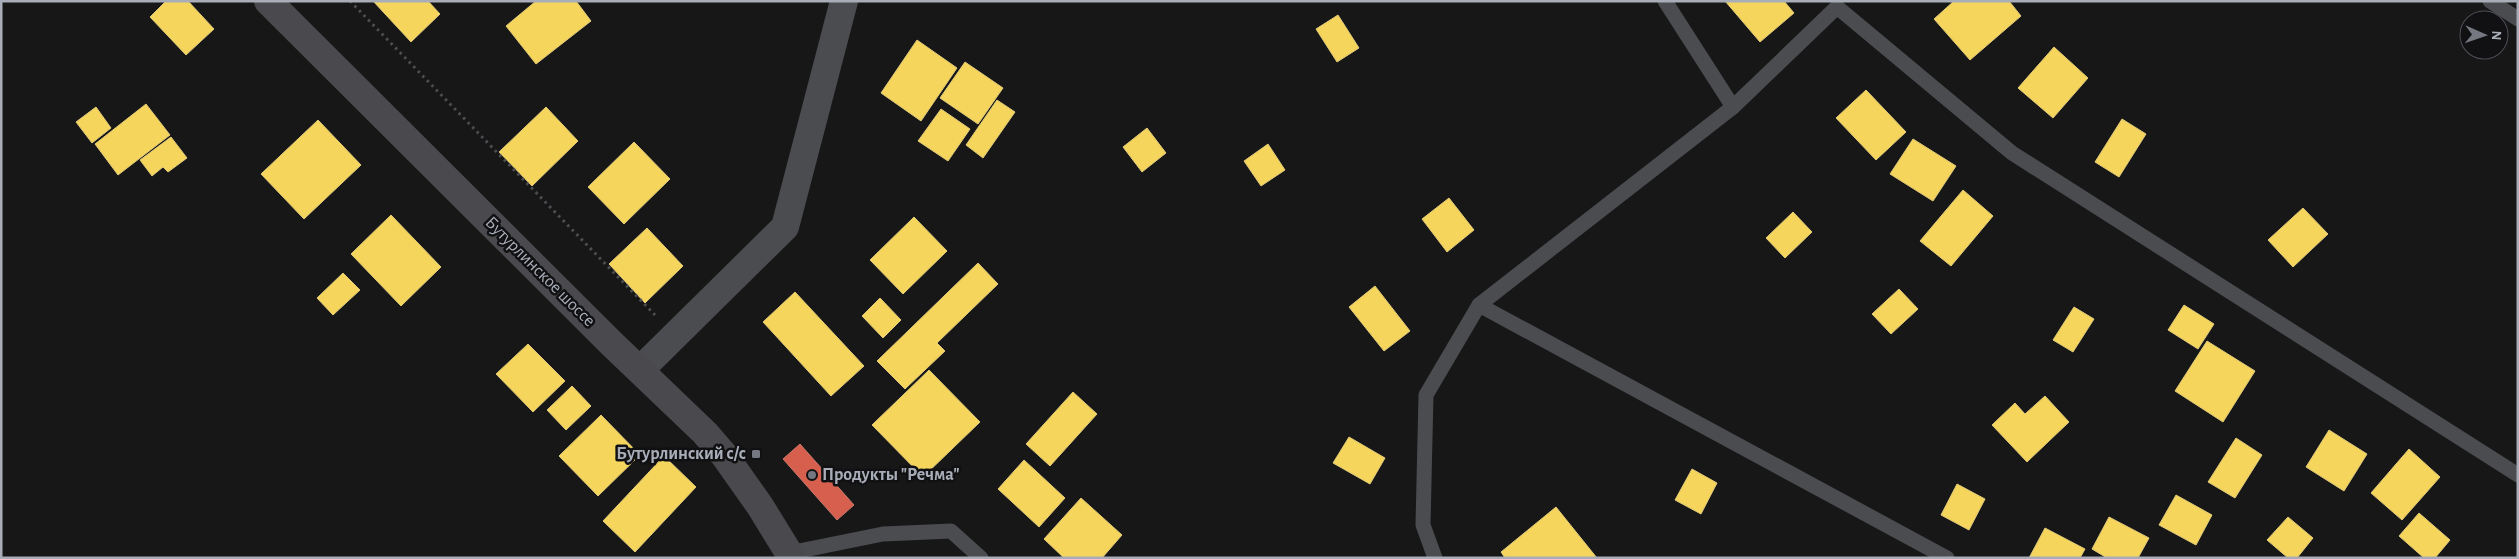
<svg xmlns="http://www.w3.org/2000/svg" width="2519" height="559" font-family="'Alegreya Sans',sans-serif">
  <rect width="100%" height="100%" fill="#171717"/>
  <g fill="#f6d55c" stroke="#dfc978">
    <polygon points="166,1 188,1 214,29 186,55 150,17"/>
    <polygon points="373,1 428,1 440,14 411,42"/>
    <polygon points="536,1 576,1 591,21 536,64 506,26"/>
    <polygon points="1725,1 1784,1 1794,13 1760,42"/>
    <polygon points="1954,1 2009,1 2021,16 1970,60 1934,19"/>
    <polygon points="1338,15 1359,48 1337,62 1316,29"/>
    <polygon points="917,40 957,68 921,121 881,93"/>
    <polygon points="2054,47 2088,78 2053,118 2018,88"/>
    <polygon points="965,62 1003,88 978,124 940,98"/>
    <polygon points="1866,90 1906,132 1876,160 1836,118"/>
    <polygon points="997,100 1015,112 983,158 966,145"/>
    <polygon points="146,104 170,135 118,175 95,144"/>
    <polygon points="96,107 111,128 92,143 76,122"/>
    <polygon points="546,107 578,141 532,186 499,152"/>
    <polygon points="941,109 970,129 948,161 918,141"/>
    <polygon points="2122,119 2146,134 2119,177 2095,162"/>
    <polygon points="318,120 361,165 304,219 261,174"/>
    <polygon points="1147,128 1166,153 1142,172 1123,147"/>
    <polygon points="171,137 187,158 168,172 163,167 152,176 140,160"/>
    <polygon points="1913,139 1956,166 1933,201 1890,174"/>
    <polygon points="634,142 670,179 624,224 588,187"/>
    <polygon points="1268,144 1285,170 1261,186 1244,161"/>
    <polygon points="1963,190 1993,216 1951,266 1920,241"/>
    <polygon points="1449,198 1474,230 1447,252 1422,219"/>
    <polygon points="2303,208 2328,234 2293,267 2268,240"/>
    <polygon points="1793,212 1812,232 1785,258 1766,238"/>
    <polygon points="391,215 441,267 401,306 351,254"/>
    <polygon points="914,217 947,251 903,294 870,260"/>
    <polygon points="647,228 683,266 645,303 609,264"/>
    <polygon points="978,263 998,284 937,343 945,351 905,389 877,361"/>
    <polygon points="343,273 360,290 333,315 317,298"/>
    <polygon points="1375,286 1410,331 1384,351 1349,307"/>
    <polygon points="1899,289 1918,309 1891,334 1872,314"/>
    <polygon points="795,292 864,366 831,396 763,322"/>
    <polygon points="880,298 901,320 883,338 862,316"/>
    <polygon points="2184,305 2214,324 2198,349 2168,330"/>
    <polygon points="2074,307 2094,319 2073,352 2053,340"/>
    <polygon points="2207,341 2255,371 2223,422 2175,391"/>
    <polygon points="528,344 565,381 533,412 496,374"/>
    <polygon points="929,370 980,422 923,477 872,425"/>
    <polygon points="572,386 591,406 566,430 547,410"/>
    <polygon points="1073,392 1097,414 1050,466 1026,444"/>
    <polygon points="2045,396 2069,422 2027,462 1992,425 2015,403 2025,414"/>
    <polygon points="601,415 640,455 598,496 559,456"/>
    <polygon points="2329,430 2367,454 2344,491 2306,467"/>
    <polygon points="1349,437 1385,458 1370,484 1333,463"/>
    <polygon points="2236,438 2262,455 2235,498 2208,482"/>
    <polygon points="2409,449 2440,477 2402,520 2371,493"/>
    <polygon points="664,456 696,487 635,552 603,521"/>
    <polygon points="1024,460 1065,498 1039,527 998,489"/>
    <polygon points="1692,469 1717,483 1701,514 1675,500"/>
    <polygon points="1957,484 1985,499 1969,530 1941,515"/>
    <polygon points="2176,495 2212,515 2196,545 2159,525"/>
    <polygon points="1081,498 1122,535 1102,558 1064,558 1044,539"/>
    <polygon points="1556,507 1597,558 1505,558 1501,552"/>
    <polygon points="2419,513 2450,540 2435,558 2424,558 2399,536"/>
    <polygon points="2109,517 2149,538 2138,558 2107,558 2092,549"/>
    <polygon points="2288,517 2313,538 2297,558 2288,558 2267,540"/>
    <polygon points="2045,528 2085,549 2080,558 2029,558"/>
  </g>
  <polygon fill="#d6604d" stroke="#c8776d" points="800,444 854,505 837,520 783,459"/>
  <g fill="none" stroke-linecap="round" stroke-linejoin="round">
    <polyline stroke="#4d4e52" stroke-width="3" stroke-dasharray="2.5 4" stroke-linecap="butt" points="350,1 655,315"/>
    <g stroke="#4b4c50" stroke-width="15">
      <polyline points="1665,1 1733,107"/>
      <polyline points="2490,1 2518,19"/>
      <polyline points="1479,305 1947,558"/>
      <polyline points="789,553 883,534 951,531 981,558"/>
      <polyline points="1435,558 1423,525 1426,395 1479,305 1733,107 1837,7 2012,153 2518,475"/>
    </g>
    <polyline stroke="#4b4c50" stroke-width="28" points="640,370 785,227 844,1"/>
    <polyline stroke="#4a4a4e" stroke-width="28" points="268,1 611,343 705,433 724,455 760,506 792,558"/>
  </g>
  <g fill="#757880" stroke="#111113" stroke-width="2">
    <rect x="751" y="449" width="10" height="10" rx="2.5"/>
    <circle cx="812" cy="475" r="5"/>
  </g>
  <g text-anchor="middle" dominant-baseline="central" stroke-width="5" stroke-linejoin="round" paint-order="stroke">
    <g font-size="18" fill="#a8adb8" stroke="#111113">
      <text transform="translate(540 272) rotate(45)">Бутурлинское шоссе</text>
    </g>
    <g font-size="18" font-weight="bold" fill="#a8adb8" stroke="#111113" text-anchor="end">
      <text x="746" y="454">Бутурлинский с/с</text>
      <text x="822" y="475" text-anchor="start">Продукты "Речма"</text>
    </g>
  </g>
  <rect width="2519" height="559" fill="none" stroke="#a8adb8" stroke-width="5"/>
  <g transform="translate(2484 35) rotate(92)"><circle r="24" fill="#111113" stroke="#4d4f55"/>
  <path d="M0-4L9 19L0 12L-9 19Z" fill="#757880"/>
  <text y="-8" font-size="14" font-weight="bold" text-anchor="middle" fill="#a8adb8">N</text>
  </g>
</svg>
